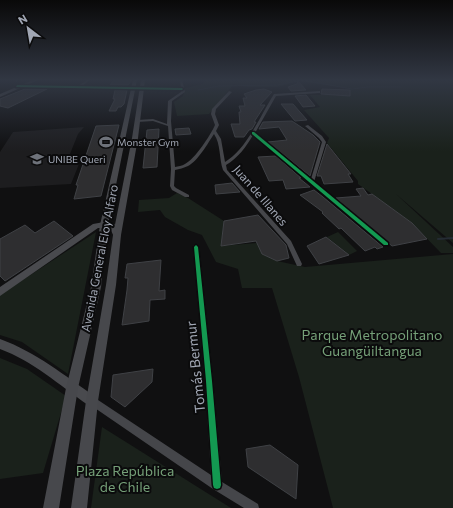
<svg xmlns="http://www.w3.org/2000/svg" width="453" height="508" font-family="Commissioner,sans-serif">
  <rect width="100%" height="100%" fill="#101011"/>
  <polygon fill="#1d1d1f" points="84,127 78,134 70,154 79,164 71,184 0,188 0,152 13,132"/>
  <g fill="#1a211b">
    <polygon points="204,80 453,80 453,243 396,194 453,247 453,253 441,253 411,222 358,184 358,181 327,143 329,138 304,110 320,107 310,95 332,95 350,96 350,88 297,81 278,87 247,87 234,84 209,114 177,116 174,102 183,96 185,88 203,84"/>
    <polygon points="177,193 188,198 224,221 221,246 257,243 262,254 277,261 305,267 453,254 453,508 333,508 299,377 272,288 242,288 238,269 216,262 202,235 188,230 165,217 160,210 138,212 139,200 169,198"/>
    <polygon points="96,232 68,374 22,342 0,335 0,295"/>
    <polygon points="338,232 357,251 349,255 327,237"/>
    <polygon points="0,358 27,369 66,396 43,473 0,479"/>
    <polygon points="102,427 231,508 91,508"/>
  </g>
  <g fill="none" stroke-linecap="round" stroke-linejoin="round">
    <polyline stroke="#242b33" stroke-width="1" points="198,90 219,86 278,85 302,80 352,89 368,87 401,87"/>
    <polyline stroke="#242b33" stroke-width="2" points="438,239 453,238"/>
  </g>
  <g fill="#2e2e30" stroke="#3f4145">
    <polygon points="114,80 132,80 128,85 110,85"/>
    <polygon points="298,81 306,90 291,91 288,87 297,84"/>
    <polygon points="25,89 47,89 8,108 0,106 0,99"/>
    <polygon points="264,89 272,92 260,105 265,105 254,122 256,122 252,129 249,130 244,137 235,137 231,124 240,124 239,112 241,112 239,106 245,106 243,98 247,98 244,94 256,90"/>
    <polygon points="322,89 350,90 350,96 321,94"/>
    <polygon points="115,90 127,90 124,104 121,107 118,107 116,111 109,111 115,99 113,99"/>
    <polygon points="306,95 315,106 303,107 295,96"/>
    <polygon points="281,104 293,104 307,120 295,121"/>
    <polygon points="292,121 313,135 320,142 310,176 268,142 287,140 279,127 259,129 263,122"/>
    <polygon points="119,125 101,196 74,199 78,185 76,185 96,126"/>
    <polygon points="189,128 191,134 176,135 175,129"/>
    <polygon points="159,129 157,167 143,168 147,130"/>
    <polygon points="327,144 351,174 348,174 353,182 324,184 321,176 317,176"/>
    <polygon points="276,156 301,178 299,178 310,187 286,189 283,180 269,181 258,157"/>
    <polygon points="232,183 240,192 216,194 215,185"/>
    <polygon points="363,188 368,195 372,194 412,223 427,239 392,246 336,198 361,196 356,189"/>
    <polygon points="314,190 323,197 383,247 377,249 375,247 365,251 341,228 339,229 322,213 323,212 300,195"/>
    <polygon points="258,215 286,245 289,258 277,261 262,254 256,241 221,246 224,221"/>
    <polygon points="54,221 73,236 5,281 0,276 0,239 25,225 35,233"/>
    <polygon points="326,237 349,255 319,264 307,246"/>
    <polygon points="161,260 159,291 165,290 165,299 150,300 149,321 122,325 127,290 128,278 125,278 127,264"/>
    <polygon points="153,369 152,382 125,407 111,397 113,375"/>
    <polygon points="270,445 298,465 296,499 248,467 246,449"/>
  </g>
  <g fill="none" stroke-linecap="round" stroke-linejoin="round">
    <g fill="#45464a" fill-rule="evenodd">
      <polygon points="16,80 18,80 18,81 16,82"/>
      <path d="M87,80H90L82,86L181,88L180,80H182L185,92L172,101L171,121L175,167C178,166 182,166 185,164C195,159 210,136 215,125L211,114L212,109L229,91L232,92L216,109L215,114L219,125L216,131L221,139L225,162C247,149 260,116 274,94L320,91V93H319L276,96L255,133L311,179L322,142L319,138L305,126L308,125L322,136L326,142L314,182L389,244L386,246H384L253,135C246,147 238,158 226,165L227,170L291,241L302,264L301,266H297L287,244L223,170C219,159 221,144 214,134C208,143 198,161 188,166C184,168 179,169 175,170L174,186L176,188L189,195V197H185L172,190L170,186L171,169L168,126L153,121L137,122L135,121L137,120L153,119L167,124L168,101L181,92V90L79,88L77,89L75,88L17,87L15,86L17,85L78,86Z"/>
      <polygon points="194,245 196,245 199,247 213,381 222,482 258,504 259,508 244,508 213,489 89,404 88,401 89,398 92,397 95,398 211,475 205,381 193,247"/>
    </g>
    <g fill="#494a4e" fill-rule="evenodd">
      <polygon points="104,222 115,224 121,235 120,237 114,237 110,228 98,228 0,296 0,287 93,224"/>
      <path d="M0,339C38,353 63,375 96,397L98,401L96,405L92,407L88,405C59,385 33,361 0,349Z"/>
    </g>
    <g fill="#47484c" fill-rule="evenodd">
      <polygon points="33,80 38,80 0,97 0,94"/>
      <polygon points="133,80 137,80 108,225 101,287 78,388 59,508 43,508 66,388 91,287 100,225"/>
      <polygon points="141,80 145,80 138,138 121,235 116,285 98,401 87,508 71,508 86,401 106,285 113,235 132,138"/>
    </g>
    <g stroke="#0b0b0c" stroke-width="3">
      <g id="cycleway">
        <polygon points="17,85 182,88 183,89 182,90 16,87"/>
        <polygon points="252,132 254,132 388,243 388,245 384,245 252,134"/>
        <polygon points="196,245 198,247 212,381 221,485 220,488 217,489 214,488 213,485 206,381 194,247"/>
      </g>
    </g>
    <use href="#cycleway" fill="#139951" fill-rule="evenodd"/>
  </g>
  <linearGradient id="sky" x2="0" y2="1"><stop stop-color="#090909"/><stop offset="0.53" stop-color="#313743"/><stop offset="1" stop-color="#313743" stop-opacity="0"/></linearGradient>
  <rect width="453" height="151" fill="url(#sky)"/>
  <defs>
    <g id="stadium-bare" transform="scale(1.08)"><path d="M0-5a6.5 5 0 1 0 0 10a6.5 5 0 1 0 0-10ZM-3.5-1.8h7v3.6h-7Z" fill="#6e727a" stroke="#0b0b0c" stroke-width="2.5" paint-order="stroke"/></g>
    <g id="university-bare" transform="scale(1.08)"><path d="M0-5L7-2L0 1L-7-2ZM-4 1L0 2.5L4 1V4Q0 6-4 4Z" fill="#6e727a" stroke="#0b0b0c" stroke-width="2.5" paint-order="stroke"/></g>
  </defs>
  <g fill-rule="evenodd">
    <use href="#stadium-bare" x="106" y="142"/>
    <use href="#university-bare" x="37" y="159"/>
  </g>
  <g text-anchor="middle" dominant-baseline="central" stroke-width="4" stroke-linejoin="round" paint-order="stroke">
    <g font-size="10" fill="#a0a6b3" stroke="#0b0b0c" text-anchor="start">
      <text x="117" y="142">Monster Gym</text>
      <text x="48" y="159">UNIBE Queri</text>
    </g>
    <g font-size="12" fill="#a0a6b3" stroke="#0b0b0c">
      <text transform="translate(261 195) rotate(49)">Juan de Illanes</text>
      <text transform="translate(99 258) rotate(-79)">Avenida General Eloy Alfaro</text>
    </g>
    <g font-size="14" fill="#75a078" stroke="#0b0b0c">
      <text x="372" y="334">Parque Metropolitano<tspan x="372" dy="16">Guangüiltangua</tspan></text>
      <text x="125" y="470">Plaza República<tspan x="125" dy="16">de Chile</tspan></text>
    </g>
    <g font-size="14" fill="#a0a6b3" stroke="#0b0b0c">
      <text transform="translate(195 367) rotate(-96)">Tomás Bermur</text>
    </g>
  </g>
  <g transform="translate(28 28) rotate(329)" stroke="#0b0b0c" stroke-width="3" paint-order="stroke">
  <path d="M0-3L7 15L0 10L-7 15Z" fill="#a0a6b3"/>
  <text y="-6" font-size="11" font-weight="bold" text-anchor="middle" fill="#a0a6b3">N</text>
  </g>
</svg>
